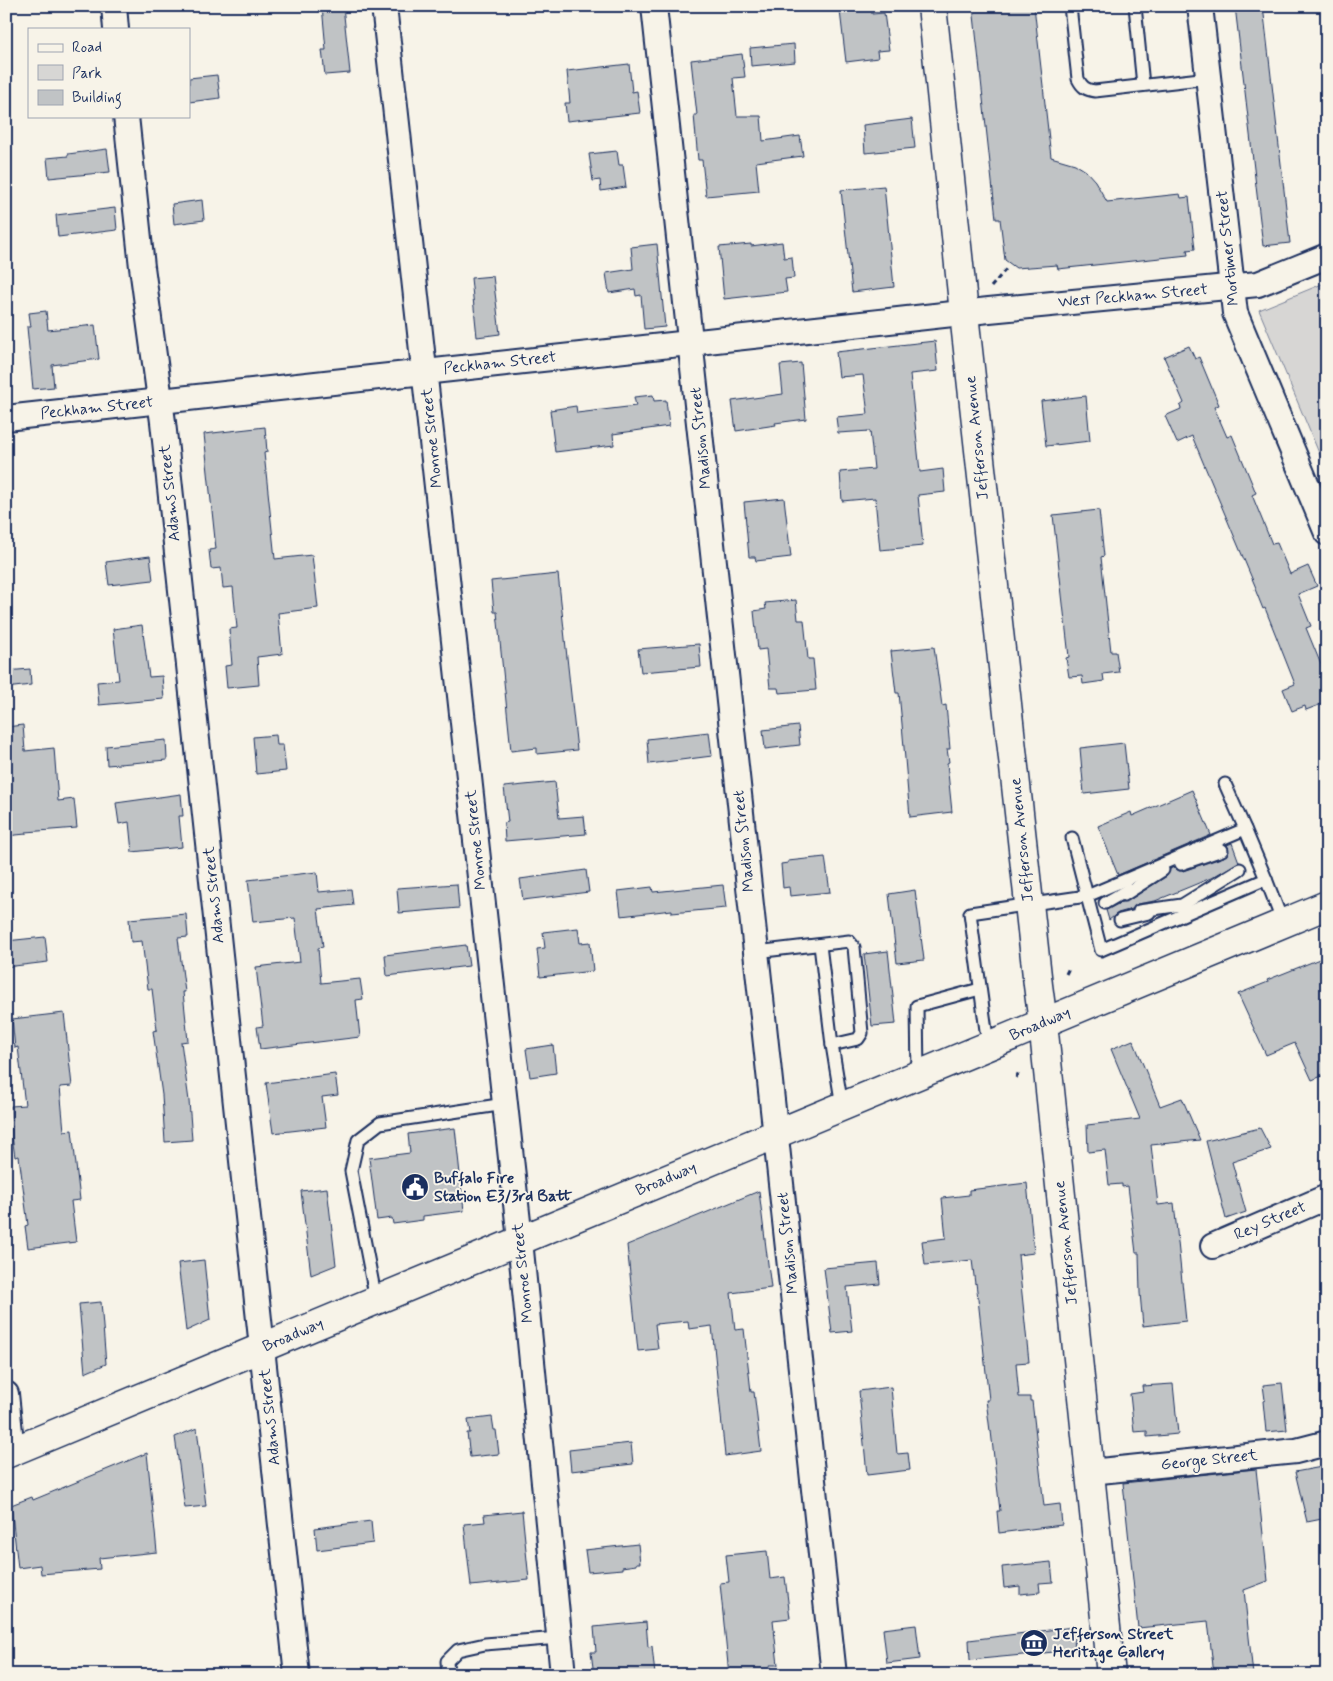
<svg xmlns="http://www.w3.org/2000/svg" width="1333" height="1681" font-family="Mynerve,sans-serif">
  <rect width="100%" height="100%" fill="#f7f3e8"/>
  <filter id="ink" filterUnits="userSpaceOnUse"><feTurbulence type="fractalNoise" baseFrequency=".02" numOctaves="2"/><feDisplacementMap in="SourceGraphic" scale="10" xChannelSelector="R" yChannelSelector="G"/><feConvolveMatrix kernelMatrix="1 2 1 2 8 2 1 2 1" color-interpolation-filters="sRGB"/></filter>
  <g filter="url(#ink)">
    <polygon fill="#d7d6d4" stroke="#798299" points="1327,282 1327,472 1259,310"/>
    <g fill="#c0c3c5" stroke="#1b2f5e">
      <polygon points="322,6 343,6 350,73 325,75 322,50 326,50"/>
      <polygon points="973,6 1034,6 1051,157 1075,164 1086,171 1095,181 1107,202 1180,194 1181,198 1189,197 1195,249 1187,250 1188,255 1058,269 1057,265 1016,268 1005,260 1000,219 996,219"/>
      <polygon points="1235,6 1263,6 1290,243 1263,246"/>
      <polygon points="872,7 872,14 884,13 889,50 877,51 878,58 846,62 840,11"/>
      <polygon points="794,44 795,62 751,66 750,48"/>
      <polygon points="742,54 745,77 733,78 737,116 761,116 763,141 800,136 803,156 756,162 759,191 706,196 702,160 698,160 694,115 697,115 691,60"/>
      <polygon points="629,64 632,92 637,91 640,113 567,121 565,103 570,103 567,71"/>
      <polygon points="217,75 220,98 189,102 189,78"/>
      <polygon points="912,119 915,148 865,153 863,125"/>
      <polygon points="107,149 110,172 49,178 47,158 68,156 68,154"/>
      <polygon points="617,151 619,165 623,165 626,187 601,191 600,180 593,181 589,154"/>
      <polygon points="884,186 894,287 852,292 841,190"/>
      <polygon points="202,200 204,220 174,224 172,204"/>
      <polygon points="115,208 117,230 58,237 56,215"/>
      <polygon points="782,242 784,258 792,257 794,278 785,279 787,292 724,299 719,247 751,244 751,246"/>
      <polygon points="657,244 665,327 644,329 641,295 636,296 635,289 609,293 606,273 633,269 631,247"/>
      <polygon points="493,276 500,334 477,337 471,278"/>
      <polygon points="46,311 48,330 95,325 99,359 52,365 54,387 33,389 27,327 31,327 29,313"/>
      <polygon points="935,341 938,371 910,374 920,472 943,469 945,492 918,495 923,546 880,550 875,498 842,501 840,472 874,469 870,431 838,433 836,417 868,414 863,375 839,377 836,352"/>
      <polygon points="1189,346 1195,359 1199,357 1219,405 1214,407 1227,437 1232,435 1256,493 1252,495 1272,544 1277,543 1290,574 1308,566 1317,586 1298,594 1311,626 1306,628 1322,667 1327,666 1327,702 1306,710 1305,706 1292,711 1283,689 1295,684 1265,608 1263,609 1255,589 1256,588 1192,436 1177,443 1165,416 1181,409 1180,406 1184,403 1164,357"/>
      <polygon points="801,363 806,419 775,423 776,425 736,431 732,401 783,394 780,365"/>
      <polygon points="653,395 654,401 666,400 669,426 613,434 614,445 555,452 550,410 576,406 577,413 636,406 634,397"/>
      <polygon points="1086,396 1090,441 1046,446 1041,401"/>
      <polygon points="265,427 267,452 264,453 275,559 312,555 318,608 278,613 282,654 257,657 259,685 227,688 225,666 232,665 229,629 237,628 233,587 223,588 221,568 211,569 209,550 216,549 204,434"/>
      <polygon points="784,498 791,557 756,561 755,557 749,557 744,502"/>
      <polygon points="1099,510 1104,556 1101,557 1111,652 1116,652 1119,672 1103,674 1104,681 1083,684 1082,676 1069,677 1066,658 1069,657 1053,515"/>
      <polygon points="150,556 153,580 109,585 106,562"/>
      <polygon points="558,574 577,750 537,754 537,748 511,751 497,612 494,612 491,581"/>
      <polygon points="796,600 798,620 804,620 808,659 813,659 816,690 779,693 778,688 770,688 766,649 758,650 754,611 766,609 765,603"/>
      <polygon points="142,625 149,677 162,676 164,699 99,705 97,682 119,680 113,629"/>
      <polygon points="699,644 701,667 641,672 638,649"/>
      <polygon points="934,647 942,706 946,705 950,749 947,749 949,762 947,763 952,812 910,817 902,724 899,693 896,693 891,651"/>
      <polygon points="30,669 31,685 6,688 6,671"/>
      <polygon points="23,725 25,751 54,748 58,801 74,799 77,828 26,832 26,834 6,836 6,727"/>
      <polygon points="798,726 800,745 765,749 763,730"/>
      <polygon points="709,732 712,756 649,764 647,739"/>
      <polygon points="276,735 277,745 283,745 286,771 256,774 253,737"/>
      <polygon points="166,740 167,760 107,765 106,746"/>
      <polygon points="1124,743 1129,789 1084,794 1080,748"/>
      <polygon points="555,782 559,818 584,816 586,834 505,841 504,823 508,822 504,787"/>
      <polygon points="1192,790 1211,835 1118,875 1098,826 1131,812 1132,816"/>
      <polygon points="181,794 183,816 179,816 182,847 132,852 129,822 119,824 116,803"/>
      <polygon points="1232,843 1239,862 1211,878 1155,901 1137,904 1132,909 1118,913 1109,920 1106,910 1122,902 1128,901 1167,876 1170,869 1174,867 1179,871 1183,871 1224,857 1229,852 1227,845"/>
      <polygon points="825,857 830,892 790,896 789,887 783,888 781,864 788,863 788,861"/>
      <polygon points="586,870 589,892 523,900 520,879"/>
      <polygon points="317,872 319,892 351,889 353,905 318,909 323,947 318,948 321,983 360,979 363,999 356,1000 360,1037 260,1049 257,1027 263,1026 256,967 300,962 295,918 253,922 248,880"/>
      <polygon points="457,884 459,908 399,913 397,888"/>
      <polygon points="723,885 726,908 672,913 672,910 621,916 618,891 652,887 653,892"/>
      <polygon points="915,890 924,960 897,963 889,894"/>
      <polygon points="186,914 188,937 178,938 185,992 183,992 188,1041 181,1042 189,1101 192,1140 165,1142 162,1095 153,1031 157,1030 152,989 148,989 142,941 131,942 129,919"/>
      <polygon points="578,928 580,943 590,942 593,971 540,977 537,949 545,948 543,932"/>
      <polygon points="45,937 48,962 6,967 6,941"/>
      <polygon points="466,945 469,966 387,976 385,955"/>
      <polygon points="888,951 896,1024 872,1026 864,954"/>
      <polygon points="1327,956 1327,1074 1312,1080 1295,1043 1266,1055 1238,994 1268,982 1267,980"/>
      <polygon points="64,1013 72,1086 60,1087 64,1131 72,1130 80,1200 71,1201 76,1242 28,1248 25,1226 28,1225 19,1156 15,1157 12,1137 11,1106 25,1105 18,1047 15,1048 12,1019"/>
      <polygon points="1133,1040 1160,1106 1182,1098 1200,1140 1151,1145 1158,1205 1174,1203 1186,1321 1143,1326 1140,1293 1139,1253 1136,1253 1128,1186 1122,1187 1122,1184 1109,1185 1105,1150 1088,1152 1087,1125 1140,1119 1111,1049"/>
      <polygon points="553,1045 556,1073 530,1077 526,1049"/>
      <polygon points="335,1074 338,1095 322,1097 326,1127 273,1133 266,1083"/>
      <polygon points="455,1128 464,1211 423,1216 423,1220 393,1224 392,1218 377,1220 369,1158 410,1153 408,1134"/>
      <polygon points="1260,1128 1271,1149 1232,1162 1246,1212 1226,1219 1206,1141"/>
      <polygon points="1027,1183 1034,1253 1018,1255 1029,1362 1016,1363 1019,1397 1030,1397 1030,1401 1032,1401 1044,1506 1060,1504 1062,1525 999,1533 997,1511 1000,1511 991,1431 990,1431 986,1400 989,1400 978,1299 976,1283 975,1284 972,1260 925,1265 922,1241 946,1238 942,1198 969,1195 969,1190"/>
      <polygon points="327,1188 336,1265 311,1275 301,1191"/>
      <polygon points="759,1191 771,1288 731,1293 735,1330 744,1329 751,1392 754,1392 761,1451 725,1456 712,1326 689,1329 688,1321 655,1324 658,1349 638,1351 627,1245"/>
      <polygon points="204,1260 210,1320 186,1331 178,1263"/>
      <polygon points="878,1263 880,1284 847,1287 852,1331 832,1333 824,1268"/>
      <polygon points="101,1302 106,1364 85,1373 79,1304"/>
      <polygon points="1282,1383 1287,1430 1266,1432 1263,1401 1265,1400 1263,1385"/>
      <polygon points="1173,1384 1178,1434 1147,1437 1147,1431 1134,1432 1130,1394 1143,1392 1142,1386"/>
      <polygon points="891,1387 897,1454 908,1453 910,1470 867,1475 859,1391"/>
      <polygon points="492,1417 494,1430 496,1430 499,1454 470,1457 467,1433 470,1433 468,1420"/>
      <polygon points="197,1428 206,1506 185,1508 175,1437"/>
      <polygon points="631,1443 633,1464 571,1471 569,1450"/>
      <polygon points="147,1453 157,1552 99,1558 100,1569 41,1574 40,1565 18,1568 11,1505 32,1497 33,1500"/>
      <polygon points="1327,1466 1327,1518 1307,1522 1295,1472"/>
      <polygon points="1256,1469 1268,1581 1244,1590 1253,1675 1214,1675 1208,1621 1138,1628 1123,1483"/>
      <polygon points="522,1511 529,1580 471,1586 464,1524 485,1522 484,1515"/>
      <polygon points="371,1521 373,1543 317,1550 315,1528"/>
      <polygon points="638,1544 640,1563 636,1563 636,1565 622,1567 622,1569 588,1572 585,1550"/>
      <polygon points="767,1551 770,1579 785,1577 790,1618 773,1620 778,1665 770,1665 772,1675 729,1675 720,1583 729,1582 726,1555"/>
      <polygon points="1051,1562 1053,1582 1039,1583 1040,1592 1020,1594 1020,1586 1004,1588 1002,1567"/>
      <polygon points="646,1622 648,1647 652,1646 655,1675 594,1675 591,1652 596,1652 594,1627"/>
      <polygon points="916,1625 920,1659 887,1663 883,1629"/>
      <polygon points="1073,1627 1075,1650 970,1660 969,1640"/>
    </g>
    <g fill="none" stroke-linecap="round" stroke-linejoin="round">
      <g stroke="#1b2f5e" stroke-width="15">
        <g id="service">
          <path d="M1070,6L1078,79C1082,87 1086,90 1095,91L1209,78"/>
          <polyline points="1135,6 1143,85"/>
          <polyline points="1225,784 1245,829"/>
          <polyline points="1072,838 1087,896 1245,829 1266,879"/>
          <polyline points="1181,864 1222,850"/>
          <polyline points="1124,895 1163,870"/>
          <polyline points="1105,903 1129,889"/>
          <polyline points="1139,911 1182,905 1240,869"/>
          <polyline points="1120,920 1149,913"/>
          <polyline points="820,945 832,1045 842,1106"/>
          <polyline points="756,952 849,941 854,947 862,1033 858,1039 832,1045"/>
          <polyline points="988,1045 970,913 1087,896 1101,950 1266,879 1283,923"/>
          <polyline points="918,1075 917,1006 980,989"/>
          <polyline points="376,1300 351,1171 358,1140 380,1123 505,1104"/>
          <polyline points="448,1675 447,1661 458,1650 485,1644 559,1638"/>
        </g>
      </g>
      <g stroke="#1b2f5e" stroke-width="28">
        <g id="minor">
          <polyline points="114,6 116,29"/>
          <polyline points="384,6 520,1240 563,1675"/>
          <polyline points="654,6 834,1675"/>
          <polyline points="1200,6 1235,313 1327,533"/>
          <polyline points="126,116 142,267 163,422 297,1675"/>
          <polyline points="6,418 989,310 1258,284 1327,256"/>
          <polyline points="1213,1246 1327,1197"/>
          <polyline points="6,1394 12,1451"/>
          <polyline points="1090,1472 1296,1451 1327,1443"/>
        </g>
      </g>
      <g stroke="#1b2f5e" stroke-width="31">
        <polyline id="tertiary" points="932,6 966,332 1038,985 1043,1023 1111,1675"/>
      </g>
      <g stroke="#1b2f5e" stroke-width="31">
        <polyline id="primary" points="6,1454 1327,905"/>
      </g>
      <g stroke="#1b2f5e" stroke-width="3" stroke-dasharray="5 4" stroke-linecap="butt">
        <polyline points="991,287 1007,268"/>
        <polyline points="1066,974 1069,968"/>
        <polyline points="1016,1078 1019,1072"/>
      </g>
      <use href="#service" stroke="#f7f3e8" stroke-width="11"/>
      <use href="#minor" stroke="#f7f3e8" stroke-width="24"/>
      <use href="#tertiary" stroke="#f7f3e8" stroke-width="28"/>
      <use href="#primary" stroke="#f7f3e8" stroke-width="28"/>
    </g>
  </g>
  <defs>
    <g id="civic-disc" transform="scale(1.4375)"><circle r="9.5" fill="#1b2f5e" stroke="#f7f3e8"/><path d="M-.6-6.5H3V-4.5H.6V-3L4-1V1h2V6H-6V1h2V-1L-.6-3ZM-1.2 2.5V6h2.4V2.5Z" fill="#fff"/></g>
    <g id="museum-disc" transform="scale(1.4375)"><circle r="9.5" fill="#1b2f5e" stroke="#f7f3e8"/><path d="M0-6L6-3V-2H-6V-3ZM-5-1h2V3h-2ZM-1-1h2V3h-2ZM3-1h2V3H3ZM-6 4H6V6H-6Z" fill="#fff"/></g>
  </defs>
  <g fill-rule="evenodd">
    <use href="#civic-disc" x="415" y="1187"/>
    <use href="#museum-disc" x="1034" y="1643"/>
  </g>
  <g text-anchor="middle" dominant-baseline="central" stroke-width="4" stroke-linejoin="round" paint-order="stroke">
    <g font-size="16" fill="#1b2f5e" stroke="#f7f3e8">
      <text transform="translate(1228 248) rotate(-96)">Mortimer Street</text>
      <text transform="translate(1133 296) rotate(-5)">West Peckham Street</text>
      <text transform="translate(500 363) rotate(-6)">Peckham Street</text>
      <text transform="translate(97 408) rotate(-6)">Peckham Street</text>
      <text transform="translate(432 438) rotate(-96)">Monroe Street</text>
      <text transform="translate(701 438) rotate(-96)">Madison Street</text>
      <text transform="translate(977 438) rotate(-96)">Jefferson Avenue</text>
      <text transform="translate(170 493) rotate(-96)">Adams Street</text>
      <text transform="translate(476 840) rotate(-96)">Monroe Street</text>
      <text transform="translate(1022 840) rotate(-96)">Jefferson Avenue</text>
      <text transform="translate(744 841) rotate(-96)">Madison Street</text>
      <text transform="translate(214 895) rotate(-96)">Adams Street</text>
      <text transform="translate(1040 1024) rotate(-23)">Broadway</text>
      <text transform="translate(666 1179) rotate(-23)">Broadway</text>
      <text transform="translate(1270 1221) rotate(-23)">Rey Street</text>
      <text transform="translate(788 1243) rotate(-96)">Madison Street</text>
      <text transform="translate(1066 1243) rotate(-96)">Jefferson Avenue</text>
      <text transform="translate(523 1273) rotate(-96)">Monroe Street</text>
      <text transform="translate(293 1335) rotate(-23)">Broadway</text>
      <text transform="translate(270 1417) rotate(-96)">Adams Street</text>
      <text transform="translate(1209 1460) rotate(-6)">George Street</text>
    </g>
    <g font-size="16" font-weight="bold" fill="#1b2f5e" stroke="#f7f3e8" text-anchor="start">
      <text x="434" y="1178">Buffalo Fire<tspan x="434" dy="18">Station E3/3rd Batt</tspan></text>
      <text x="1053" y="1634">Jefferson Street<tspan x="1053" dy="18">Heritage Gallery</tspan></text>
    </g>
  </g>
  <rect width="1333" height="1681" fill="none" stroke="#f7f3e8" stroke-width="25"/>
  <rect x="12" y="12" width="1308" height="1656" fill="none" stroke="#1b2f5e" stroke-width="2" filter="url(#ink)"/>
  <rect x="28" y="28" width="162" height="90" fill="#f7f3e8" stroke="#9fa5b1"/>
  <rect x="38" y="44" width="25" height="8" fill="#f7f3e8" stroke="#9fa5b1"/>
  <text x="72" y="52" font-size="15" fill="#1b2f5e">Road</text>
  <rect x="38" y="65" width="25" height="15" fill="#d7d6d4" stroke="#9fa5b1"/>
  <text x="72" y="78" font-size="15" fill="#1b2f5e">Park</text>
  <rect x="38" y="90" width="25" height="15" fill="#c0c3c5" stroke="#9fa5b1"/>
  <text x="72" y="102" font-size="15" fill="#1b2f5e">Building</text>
</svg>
